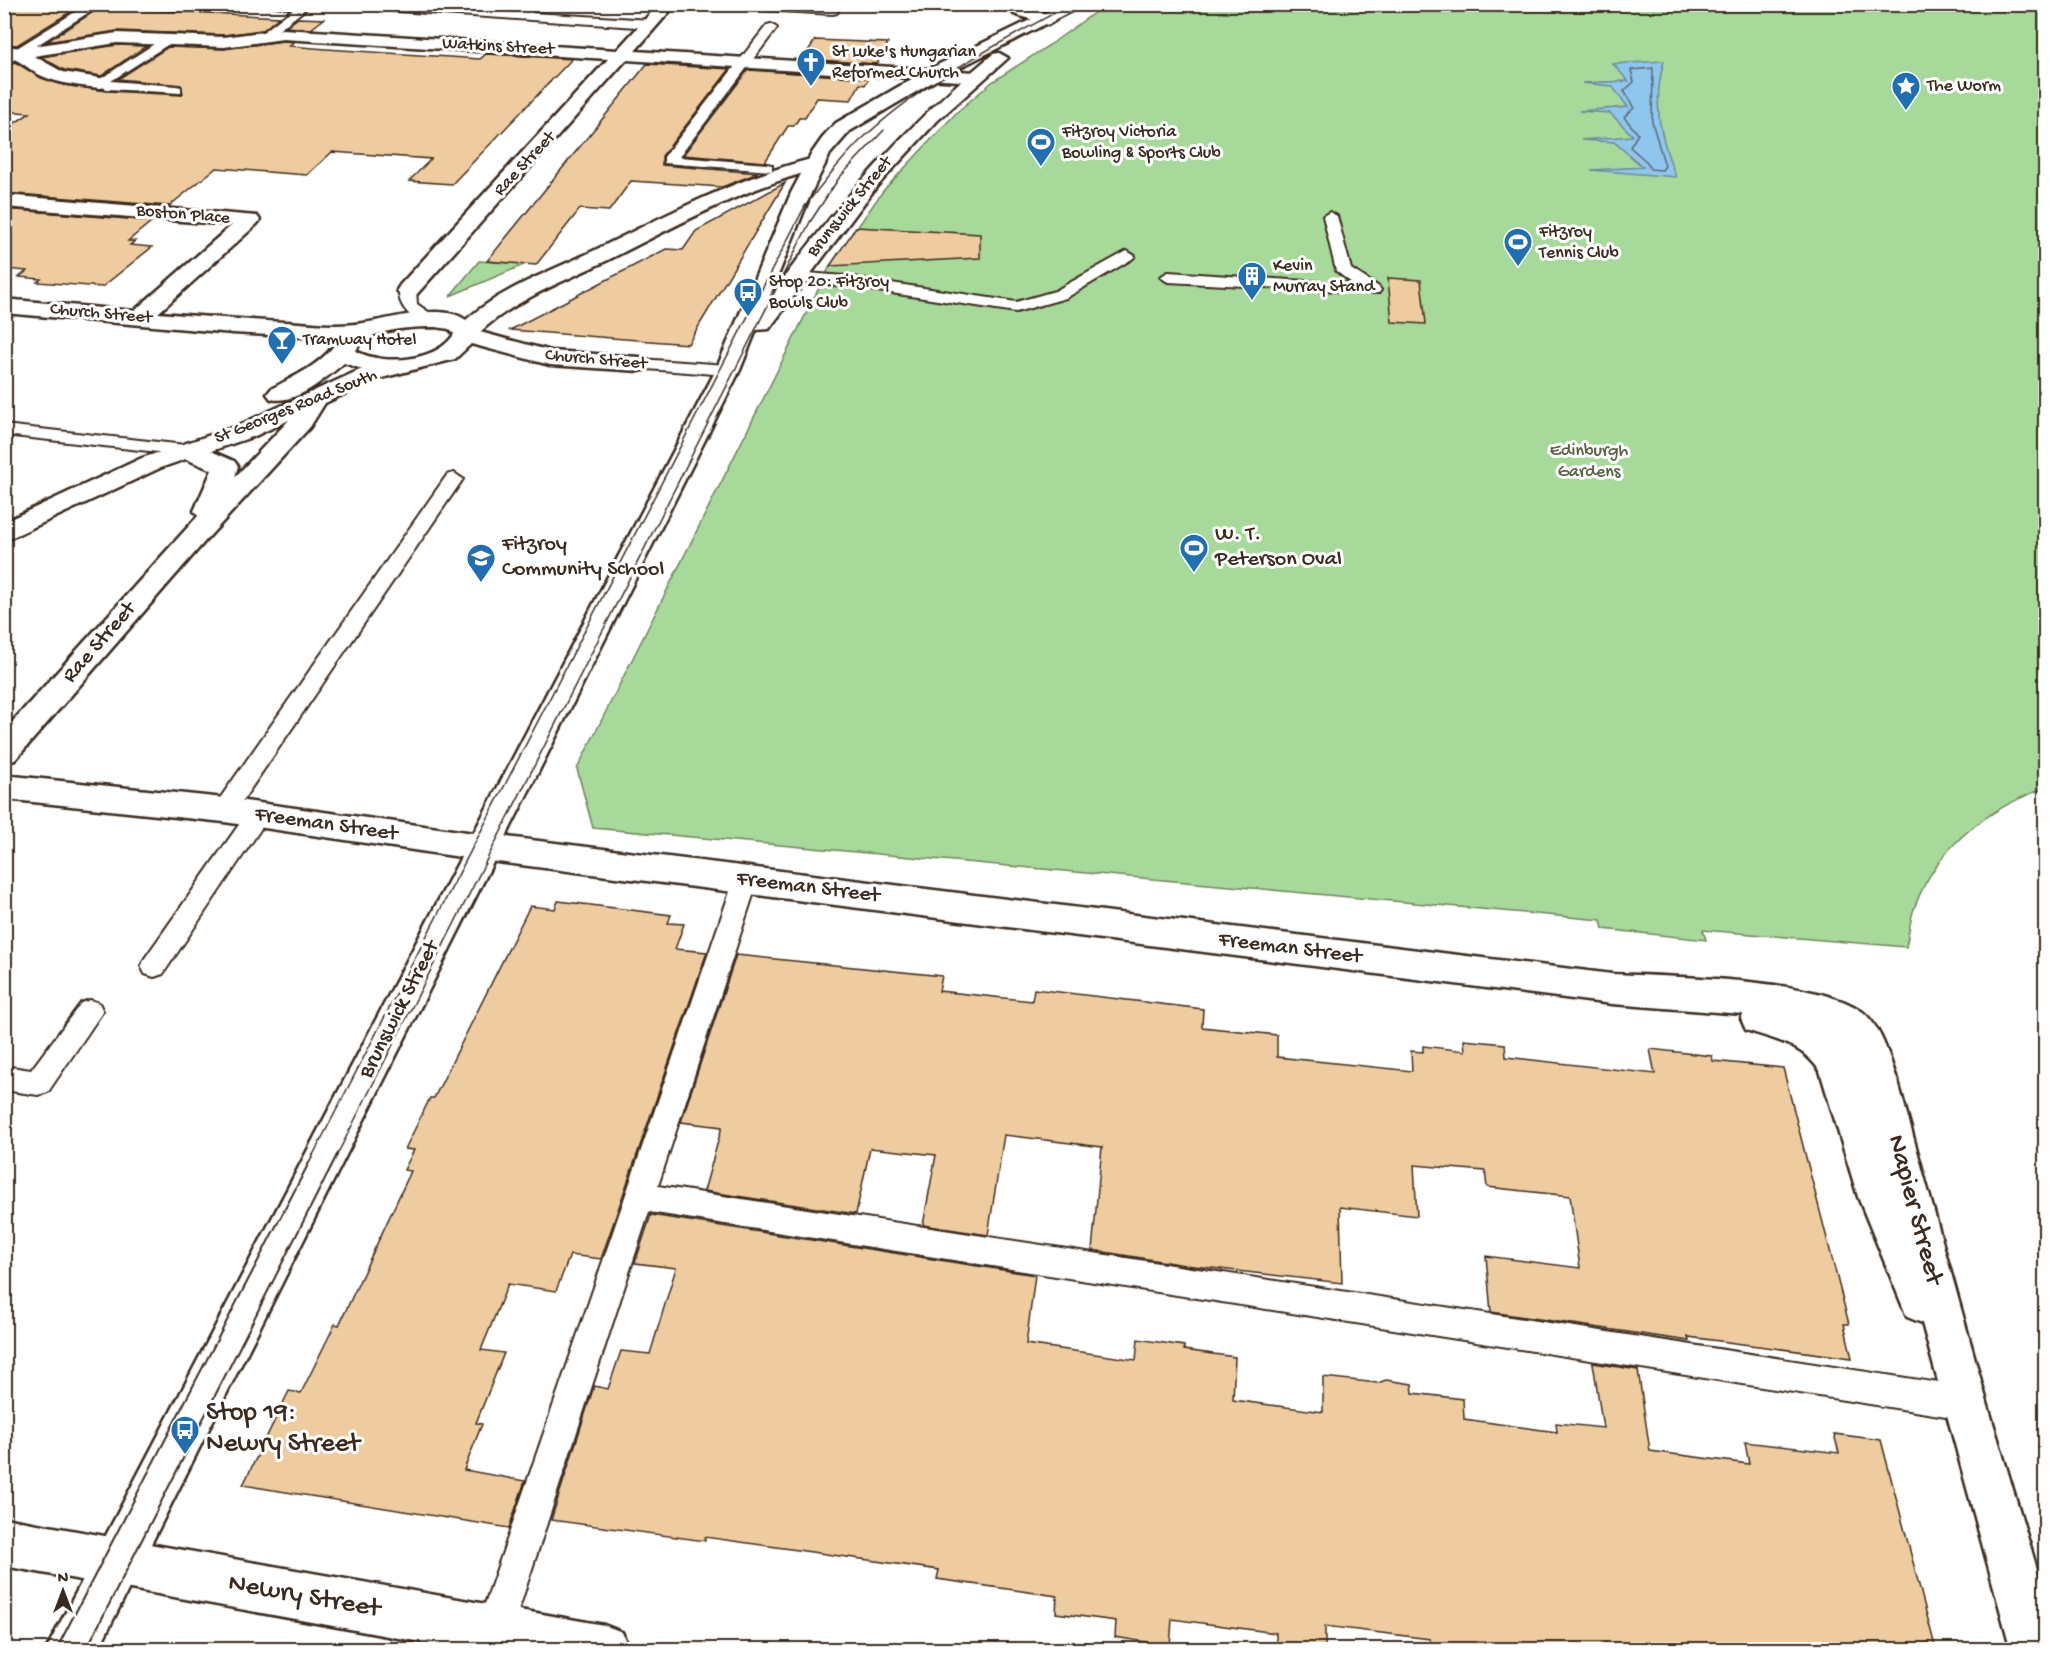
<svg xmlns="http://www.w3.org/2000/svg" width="2050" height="1654" font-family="'Gochi Hand',sans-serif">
  <rect width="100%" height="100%" fill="#fff"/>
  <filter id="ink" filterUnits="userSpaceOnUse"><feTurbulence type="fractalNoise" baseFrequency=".0167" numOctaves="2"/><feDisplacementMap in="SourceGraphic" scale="12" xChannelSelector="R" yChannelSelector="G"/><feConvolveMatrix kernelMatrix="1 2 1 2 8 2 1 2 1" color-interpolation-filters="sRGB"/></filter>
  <g filter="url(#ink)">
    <g fill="#a7d99b" stroke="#71825c" stroke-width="1.5">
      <path d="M1105,5H2045V788C1987,809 1938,846 1915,906C1910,918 1909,933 1906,947L1703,930L1706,940L1603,929L1601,920L593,828L577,769L830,266L883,191L957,112L992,82L1051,44Z"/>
      <polygon points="479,261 526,264 450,296"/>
    </g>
    <path fill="#8fc6ed" stroke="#6d889a" stroke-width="1.5" d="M1664,61C1652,103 1660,137 1676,177L1591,170L1643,167L1614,142L1581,140L1633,136L1610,113L1579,111L1628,107L1612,86L1582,83L1628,81L1613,64Z"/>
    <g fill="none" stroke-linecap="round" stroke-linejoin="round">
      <polygon stroke="#5d6871" stroke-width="1.5" points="1653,68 1652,122 1665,166 1662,170 1650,169 1647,162 1630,147 1638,134 1624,117 1634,108 1624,91 1634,82 1631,70"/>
    </g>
    <g fill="#efcca0" stroke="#3b2a1e" stroke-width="1.5">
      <polygon points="4,4 51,4 80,6 17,45 4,44"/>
      <polygon points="101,7 152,10 279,17 263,30 224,35 117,31 46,42"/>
      <polygon points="298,18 324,19 311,29 286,27"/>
      <polygon points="815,40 888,43 877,64 803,59"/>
      <polygon points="283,41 294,42 289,46 326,49 480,59 486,54 572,59 452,184 409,181 431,159 332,152 307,175 216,168 169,206 4,193 4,130 30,113 4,111 4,68 15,62 41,78 63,85 107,91 181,95 183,93 181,85 118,79 168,47 224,49"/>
      <polygon points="117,45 146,46 101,76 64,70 41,57"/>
      <polygon points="647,64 730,69 662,156 662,165 758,173 722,187 631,181 609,211 580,209 536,265 487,261"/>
      <polygon points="748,70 795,73 869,78 865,85 860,84 851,100 817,98 805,118 799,118 794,126 788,126 765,162 683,155"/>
      <polygon points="785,183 688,344 510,330 666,249 683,250 696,231"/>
      <polygon points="4,209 152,221 128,241 135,241 130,245 152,247 102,287 37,282 41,279 19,277 27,271 6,269 11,265 4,265"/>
      <polygon points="856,227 980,234 980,258 830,266"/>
      <polygon points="1388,278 1421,280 1426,324 1392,322"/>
      <polygon points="558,901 671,915 668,923 684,924 675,949 707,952 601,1259 570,1255 556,1291 508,1284 481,1350 504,1353 476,1423 482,1424 464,1470 525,1481 509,1528 243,1485 289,1391 301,1393 335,1324 339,1325 411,1171 404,1170 414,1150 405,1149 430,1098 434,1098 530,906 555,909"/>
      <polygon points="736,955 942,976 939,991 1032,1001 1034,989 1203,1009 1202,1027 1277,1035 1277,1057 1412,1071 1411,1051 1423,1052 1423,1046 1465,1051 1464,1040 1505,1044 1506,1057 1655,1074 1650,1049 1712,1056 1713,1061 1783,1068 1849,1324 1844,1324 1852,1358 1688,1337 1689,1341 1491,1312 1486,1256 1580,1268 1570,1196 1487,1187 1485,1171 1414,1165 1417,1216 1340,1207 1342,1283 1185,1265 1092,1250 1102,1147 1004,1135 988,1235 923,1225 936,1155 870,1148 856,1214 704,1191 722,1127 681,1122"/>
      <polygon points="651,1215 1035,1275 1026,1344 1136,1360 1138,1339 1184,1346 1184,1350 1235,1357 1233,1400 1323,1412 1323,1377 1378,1383 1386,1380 1412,1384 1413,1393 1463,1399 1464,1419 1557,1432 1556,1423 1603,1428 1593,1363 1638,1370 1650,1451 1749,1464 1745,1442 1839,1453 1834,1434 1881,1440 1936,1650 1430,1650 1430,1639 1325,1626 1325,1650 1302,1650 1276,1646 1276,1633 1172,1619 1170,1646 1115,1637 1116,1621 1056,1613 1057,1596 937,1579 939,1570 705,1537 705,1541 551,1520 594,1386 608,1389 621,1351 650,1354 676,1268 635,1263"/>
    </g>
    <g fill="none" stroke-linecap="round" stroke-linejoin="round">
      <g stroke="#3b2a1e" stroke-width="4">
        <g id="lane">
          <polygon points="88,4 102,4 4,66 4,56"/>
          <polygon points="264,4 312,4 267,39 263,38 263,32 293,9"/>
          <polygon points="332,4 394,4 519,13 528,4 540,4 532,13 652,20 658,24 652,28 337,7"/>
          <polygon points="709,4 829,7 831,4 842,4 837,13 833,14 714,7"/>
          <polygon points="771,24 777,28 679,157 767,164 772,165 772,171 664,163 664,157 767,25"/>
          <polygon points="168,35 172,36 172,42 111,81 176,86 181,87 181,93 107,89 94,83"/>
          <polygon points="1330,212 1337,216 1351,269 1379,287 1381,290 1379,293 1168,282 1160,277 1168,272 1353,284 1336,271 1323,216"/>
          <polygon points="1127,251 1135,256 1132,259 1066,298 1016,312 845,286 794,282 786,277 794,272 845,276 1016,302 1055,291"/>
          <path d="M408,285L416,290L417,304L440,320L438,323C421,328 401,312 399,295L402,287Z"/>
          <polygon points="639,359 728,365 737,370 728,375 633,368 630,364 633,360"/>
          <polygon points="4,425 185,445 194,450 185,455 4,435"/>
          <polygon points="454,473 463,479 232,816 224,819 216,816 212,810 216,804 447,475"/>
          <polygon points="258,806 266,809 270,815 266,821 163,974 154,977 145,974 141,966 145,958 250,809"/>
          <polygon points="746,870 755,873 758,880 658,1186 1965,1387 1977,1391 1981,1403 1977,1415 1965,1419 649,1212 512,1630 507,1643 494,1648 481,1643 476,1630 734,880 737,873"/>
          <polygon points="90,1000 99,1003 103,1011 48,1092 38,1095 4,1090 4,1066 31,1070 81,1003"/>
        </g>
      </g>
      <g stroke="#3b2a1e" stroke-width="5">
        <g id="street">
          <path d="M659,4H676L635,51L975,72L984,77L975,82L626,60L416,295H400L397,290L400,285L608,59L283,39L224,47L117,43L34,56L63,72L106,79L109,83L106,87L100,88C81,86 60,84 42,76C28,70 20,58 4,56V46L22,48L117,33L224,37L283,29L617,50Z"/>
          <polygon points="1008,4 1024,4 1056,20 1048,25 1014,14"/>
          <path d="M815,158L825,164L822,168C745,187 678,225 608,260C565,281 515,299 480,332L551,351L639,357L647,359L651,364L647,369L639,371L550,365L471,344L455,359L374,380L325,403L310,427L206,540L15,760L4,763V731L198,516L194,511L212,470L186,459L160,468L4,541V522L142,458L237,426L362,369L344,363C326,378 296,405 271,399L267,394L271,389C295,376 325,363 338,339L233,333L4,313V299L134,311L232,225L4,207V195L257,216L260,220L257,224L158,313C201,316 243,320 286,322C312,324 338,327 363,323C391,320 441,302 466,320C501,289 549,272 591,252C665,216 735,178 815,158ZM436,327L449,329L454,334C438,362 382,366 356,351C364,328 416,327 436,327ZM289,420L235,477L238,466L234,461L211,451L255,436Z"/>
          <path d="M4,775L224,798L474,833L1612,974C1673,977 1811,978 1860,1010C1881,1024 1890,1060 1898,1082L1988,1406L2046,1599V1650H2011L1922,1323L1907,1317L1858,1197L1820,1071C1801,1043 1775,1040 1746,1030L1741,1019L1743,1014L1612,1004L474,859L224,822L4,799Z"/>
          <polygon points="4,1518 604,1625 622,1632 629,1650 464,1650 4,1566"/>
        </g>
      </g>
      <g stroke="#3b2a1e" stroke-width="5">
        <path id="highway" d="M1063,4H1085L941,77L850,131L830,154L811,193L769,298C835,207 906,125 993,54L999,53L1008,58L937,121L877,186L769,329L756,330L740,370L98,1650H46L716,370L791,193L812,153L826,133L836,123L929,69Z"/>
      </g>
      <use href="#lane" fill="#fff" fill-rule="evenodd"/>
      <use href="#street" fill="#fff" fill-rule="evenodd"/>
      <use href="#highway" fill="#fff" fill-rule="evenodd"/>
      <g stroke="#3b2a1e" stroke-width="1.5">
        <path d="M312,1157L805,206C823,183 840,160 861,140C922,82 998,44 1071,4"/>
        <polyline points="336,1157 810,222 839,178 884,130"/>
      </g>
      <g stroke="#3b2a1e" stroke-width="2">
        <polyline points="56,1650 313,1155"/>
        <polyline points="86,1650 337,1155"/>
      </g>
    </g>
  </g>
  <defs>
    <g id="church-pin" transform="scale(1.5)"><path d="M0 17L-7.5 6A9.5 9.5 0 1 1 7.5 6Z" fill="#1f6fb2" stroke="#fff"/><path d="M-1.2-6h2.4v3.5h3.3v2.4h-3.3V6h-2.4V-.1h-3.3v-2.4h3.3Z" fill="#fff"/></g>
    <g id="sight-pin" transform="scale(1.5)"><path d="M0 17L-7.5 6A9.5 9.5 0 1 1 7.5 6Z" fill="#1f6fb2" stroke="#fff"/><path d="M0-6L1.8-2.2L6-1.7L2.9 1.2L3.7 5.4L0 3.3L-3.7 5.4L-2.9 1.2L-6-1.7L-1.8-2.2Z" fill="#fff"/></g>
    <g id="stadium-pin" transform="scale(1.5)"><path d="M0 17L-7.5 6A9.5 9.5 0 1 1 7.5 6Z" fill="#1f6fb2" stroke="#fff"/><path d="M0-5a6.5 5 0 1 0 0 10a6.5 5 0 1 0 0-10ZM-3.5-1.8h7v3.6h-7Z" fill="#fff"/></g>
    <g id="building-pin" transform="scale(1.5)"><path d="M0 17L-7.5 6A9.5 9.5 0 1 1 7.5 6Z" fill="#1f6fb2" stroke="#fff"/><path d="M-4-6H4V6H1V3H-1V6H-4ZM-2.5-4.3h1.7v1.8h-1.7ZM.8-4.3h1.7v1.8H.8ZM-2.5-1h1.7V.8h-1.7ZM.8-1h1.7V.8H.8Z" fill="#fff"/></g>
    <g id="bus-pin" transform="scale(1.5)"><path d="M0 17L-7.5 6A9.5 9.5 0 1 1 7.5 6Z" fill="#1f6fb2" stroke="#fff"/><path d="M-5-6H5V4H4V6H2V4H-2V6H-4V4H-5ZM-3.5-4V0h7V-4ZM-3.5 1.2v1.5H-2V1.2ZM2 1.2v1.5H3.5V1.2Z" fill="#fff"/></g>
    <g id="bar-pin" transform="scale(1.5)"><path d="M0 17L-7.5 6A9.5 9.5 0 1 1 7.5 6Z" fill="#1f6fb2" stroke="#fff"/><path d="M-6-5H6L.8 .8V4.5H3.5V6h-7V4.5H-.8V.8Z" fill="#fff"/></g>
    <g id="school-pin" transform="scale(1.5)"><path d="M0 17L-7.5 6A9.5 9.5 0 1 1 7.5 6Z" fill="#1f6fb2" stroke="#fff"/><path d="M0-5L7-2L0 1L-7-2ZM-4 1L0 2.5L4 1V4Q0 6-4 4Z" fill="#fff"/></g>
  </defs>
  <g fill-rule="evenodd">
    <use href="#church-pin" x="811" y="62"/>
    <use href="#sight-pin" x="1906" y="86"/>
    <use href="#stadium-pin" x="1041" y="142"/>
    <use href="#stadium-pin" x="1518" y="242"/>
    <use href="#building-pin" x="1252" y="276"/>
    <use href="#bus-pin" x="748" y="292"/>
    <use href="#bar-pin" x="282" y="340"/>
    <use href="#stadium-pin" x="1194" y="548"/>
    <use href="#school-pin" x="481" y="558"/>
    <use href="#bus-pin" x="185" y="1430"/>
  </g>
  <g text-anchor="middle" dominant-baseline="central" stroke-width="6" stroke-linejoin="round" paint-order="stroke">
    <g font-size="18" fill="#3b2a1e" stroke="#fff">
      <text transform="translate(498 47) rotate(3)">Watkins Street</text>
      <text transform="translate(525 164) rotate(-47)">Rae Street</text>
      <text transform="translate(850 207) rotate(-51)">Brunswick Street</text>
      <text transform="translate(183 215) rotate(5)">Boston Place</text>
      <text transform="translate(101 314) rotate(5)">Church Street</text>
      <text transform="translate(596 360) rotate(5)">Church Street</text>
      <text transform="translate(296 407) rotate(-22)">St Georges Road South</text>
    </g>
    <g font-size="18" fill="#3b2a1e" stroke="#fff" text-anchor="start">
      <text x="832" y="52">St Luke's Hungarian<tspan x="832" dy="21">Reformed Church</tspan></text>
      <text x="1927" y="86">The Worm</text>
      <text x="1062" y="132">Fitzroy Victoria<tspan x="1062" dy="21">Bowling &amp; Sports Club</tspan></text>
      <text x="1539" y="232">Fitzroy<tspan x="1539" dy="21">Tennis Club</tspan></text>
      <text x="1273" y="266">Kevin<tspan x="1273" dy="21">Murray Stand</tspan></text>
      <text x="769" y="282">Stop 20: Fitzroy<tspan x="769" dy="21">Bowls Club</tspan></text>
      <text x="303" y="340">Tramway Hotel</text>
    </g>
    <g font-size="18" fill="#5b5f44" stroke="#fff">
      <text x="1589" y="451">Edinburgh<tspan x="1589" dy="21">Gardens</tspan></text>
    </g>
    <g font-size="22" fill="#3b2a1e" stroke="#fff" text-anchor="start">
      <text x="1215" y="535">W. T.<tspan x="1215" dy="25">Peterson Oval</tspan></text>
      <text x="502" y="545">Fitzroy<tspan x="502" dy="25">Community School</tspan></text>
    </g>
    <g font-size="22" fill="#3b2a1e" stroke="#fff">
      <text transform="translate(100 643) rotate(-49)">Rae Street</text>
      <text transform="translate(326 825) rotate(8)">Freeman Street</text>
      <text transform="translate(808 888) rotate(7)">Freeman Street</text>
      <text transform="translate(1290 949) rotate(7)">Freeman Street</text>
      <text transform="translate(400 1010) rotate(-63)">Brunswick Street</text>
    </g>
    <g font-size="27" fill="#3b2a1e" stroke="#fff">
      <text transform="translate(1914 1210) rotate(75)">Napier Street</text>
      <text transform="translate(304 1597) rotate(10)">Newry Street</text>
    </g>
    <g font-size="27" fill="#3b2a1e" stroke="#fff" text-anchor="start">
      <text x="206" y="1414">Stop 19:<tspan x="206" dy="31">Newry Street</tspan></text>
    </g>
  </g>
  <rect width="2050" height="1654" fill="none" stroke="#fff" stroke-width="24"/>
  <rect x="12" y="12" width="2026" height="1630" fill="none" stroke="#3b2a1e" stroke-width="2" filter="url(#ink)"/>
  <g transform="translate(63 1591)" stroke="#ffffff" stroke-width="4.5" paint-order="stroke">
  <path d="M0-4.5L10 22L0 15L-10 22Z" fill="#3b2a1e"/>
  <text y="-9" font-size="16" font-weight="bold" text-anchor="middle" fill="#3b2a1e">N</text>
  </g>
</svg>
